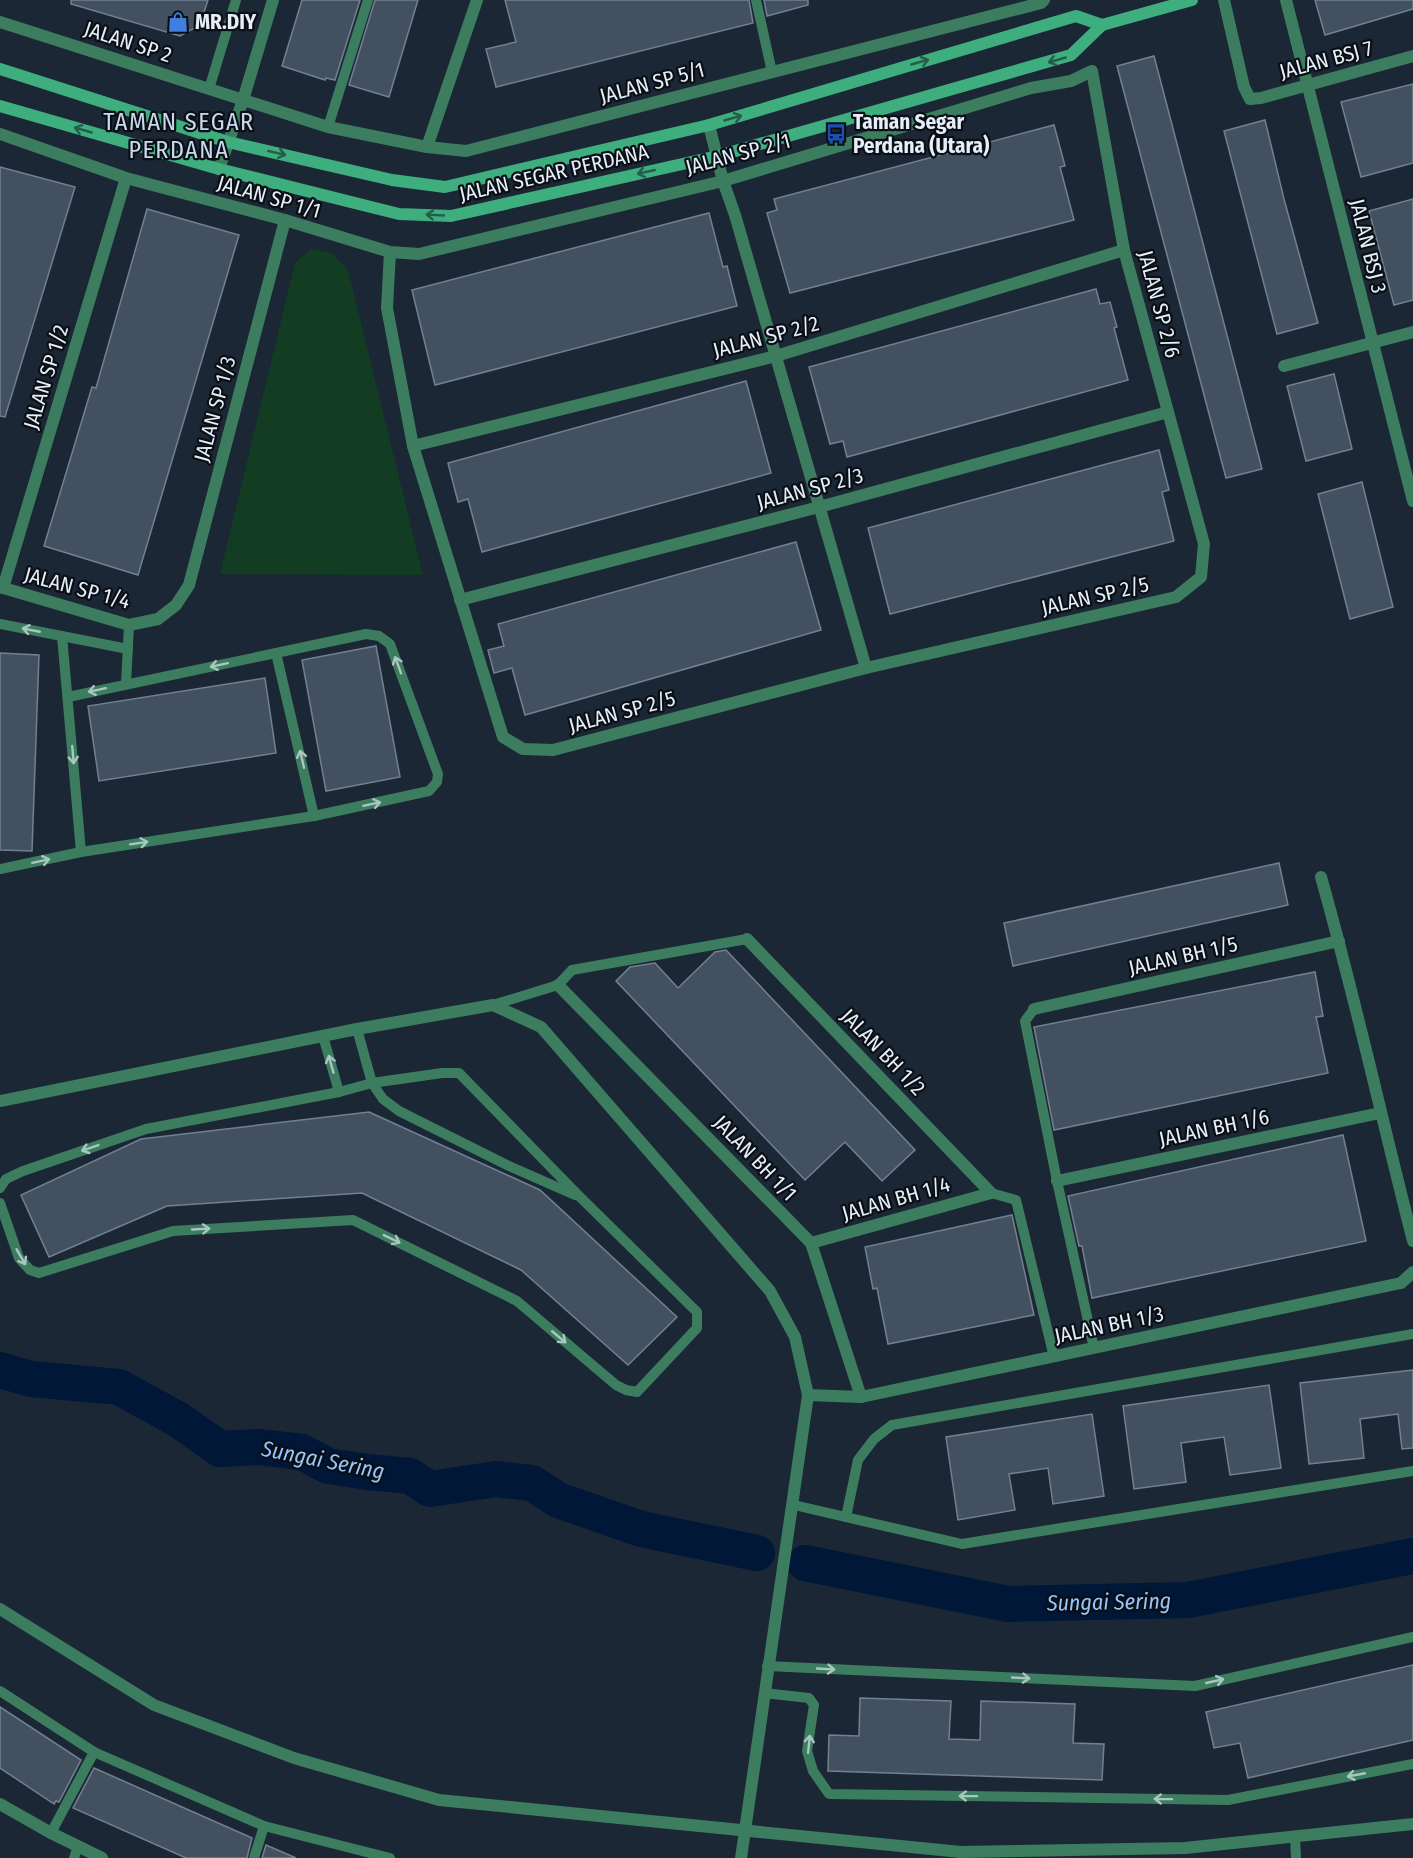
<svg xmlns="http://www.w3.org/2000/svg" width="1413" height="1858" font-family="'Fira Sans Condensed',sans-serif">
  <rect width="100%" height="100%" fill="#1b2735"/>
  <polygon fill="#133d22" points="311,249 331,253 348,270 423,575 220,574 295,263"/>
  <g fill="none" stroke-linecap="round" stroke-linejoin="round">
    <g stroke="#001738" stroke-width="36">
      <polyline points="0,1370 31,1379 119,1387 179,1420 220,1449 258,1447 302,1452 328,1466 368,1472 410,1476 430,1489 496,1479 532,1483 558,1500 641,1529 757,1553"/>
      <polyline points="805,1563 1008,1604 1188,1600 1413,1556"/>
    </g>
  </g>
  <g fill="#425060" stroke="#728092" stroke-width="1.5">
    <polygon points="71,0 208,0 200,25 180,36 71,4"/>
    <polygon points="302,0 360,0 335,80 326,78 325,80 282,66"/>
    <polygon points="375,0 418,0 389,97 349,85"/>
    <polygon points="505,0 749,0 753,23 496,87 486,49 516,42"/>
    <polygon points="764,0 808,0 808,5 767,16"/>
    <polygon points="1315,0 1413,0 1413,9 1325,35"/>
    <polygon points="1154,56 1262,469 1226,478 1117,66"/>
    <polygon points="1413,84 1413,163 1361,177 1341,102"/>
    <polygon points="1265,120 1284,199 1318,323 1277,334 1224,131"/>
    <polygon points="1054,125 1065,166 1060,167 1074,220 790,293 767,213 777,210 774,199"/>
    <polygon points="0,167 75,187 5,417 0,416"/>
    <polygon points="1413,199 1413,300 1394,305 1369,211"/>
    <polygon points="147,209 239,235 138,575 44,546 92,387 96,388"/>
    <polygon points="709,213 723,267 727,266 737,306 435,385 412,290"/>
    <polygon points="1096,289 1100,304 1110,302 1117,327 1114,328 1128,380 847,457 843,441 830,444 809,367"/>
    <polygon points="1334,374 1352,449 1306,461 1287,386"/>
    <polygon points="746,381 771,473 482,552 468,499 458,502 448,463"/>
    <polygon points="1159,450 1169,490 1162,492 1174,541 890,614 868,528"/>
    <polygon points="1362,482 1393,607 1350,619 1318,494"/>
    <polygon points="796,542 821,630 525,715 512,668 494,673 488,650 504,646 498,624"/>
    <polygon points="376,646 400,777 326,791 302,660"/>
    <polygon points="0,653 39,655 32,851 0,850"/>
    <polygon points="265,678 276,753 99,781 88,706"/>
    <polygon points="1279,863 1288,905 1013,966 1004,923"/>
    <polygon points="726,950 915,1150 882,1181 845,1142 805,1180 616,981 630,967 655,963 678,988 715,952"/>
    <polygon points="1315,972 1323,1016 1316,1017 1328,1073 1054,1130 1034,1027"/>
    <polygon points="369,1112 540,1190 677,1317 628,1365 521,1270 362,1193 167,1206 49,1257 21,1195 141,1139"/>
    <polygon points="1343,1135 1366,1241 1092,1298 1082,1246 1079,1246 1068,1196"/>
    <polygon points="1012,1215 1034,1315 888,1344 877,1288 873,1289 865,1247"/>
    <polygon points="1413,1370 1413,1448 1402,1449 1398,1414 1360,1419 1364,1458 1309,1464 1300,1383"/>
    <polygon points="1269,1385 1281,1468 1230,1475 1224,1437 1181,1443 1186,1482 1134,1489 1123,1406"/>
    <polygon points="1092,1414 1104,1496 1053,1504 1048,1468 1009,1474 1015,1510 958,1520 946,1437"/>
    <polygon points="1413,1665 1413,1740 1248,1778 1240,1743 1214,1748 1206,1712"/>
    <polygon points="860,1698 951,1701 949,1739 980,1740 981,1701 1075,1704 1073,1743 1104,1744 1102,1780 828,1771 829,1735 859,1736"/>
    <polygon points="0,1707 81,1760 59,1802 56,1801 54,1804 0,1768"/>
    <polygon points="94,1768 252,1838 247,1858 186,1858 73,1808"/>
    <polygon points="266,1845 296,1858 262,1858"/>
  </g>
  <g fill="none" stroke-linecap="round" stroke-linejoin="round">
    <g stroke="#3c7d5f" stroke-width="10">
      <polyline points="756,0 772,72"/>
      <polyline points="209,89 236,0"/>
      <polyline points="328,127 368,0"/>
      <polyline points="0,624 128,649"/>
      <polyline points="62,636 81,852"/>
      <polyline points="276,653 314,816"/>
      <polyline points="126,684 129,625"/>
      <polyline points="0,869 81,852 314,816 429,791 437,782 438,774 390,644 379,636 366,634 68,697"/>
      <polyline points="493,1005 558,985 572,970 747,939"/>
      <polyline points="1034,1009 1025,1021 1057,1181 1094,1348"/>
      <polyline points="357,1029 372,1083 383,1099 399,1111 509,1166 575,1195"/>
      <polyline points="323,1036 339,1092"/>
      <polyline points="0,1188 6,1179 23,1171 146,1129 339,1092 372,1083 442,1073 459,1073 579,1196 697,1312 697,1328 637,1392 626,1390 616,1385 517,1301 353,1220 173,1231 39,1273 30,1270 19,1258 0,1203"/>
      <polyline points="991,1193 1016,1200 1054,1357"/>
      <polyline points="794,1505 962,1544 1413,1471"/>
      <polyline points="846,1517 858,1460 874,1439 892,1425 1413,1334"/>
      <polyline points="767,1666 1195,1686 1413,1637"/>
      <polyline points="0,1691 94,1752 264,1826 390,1858"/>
      <polyline points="764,1693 809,1698 814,1705 807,1751 813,1771 829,1794 1228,1800 1413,1764"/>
      <polyline points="51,1833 94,1752"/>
      <polyline points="1295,1837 1296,1858"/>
      <polyline points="74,1858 78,1846"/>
      <polyline points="254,1858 264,1826"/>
    </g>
    <g stroke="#3c7d5f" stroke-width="12">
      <polyline points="1224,0 1244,87 1250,99 1261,98 1413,56"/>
      <polyline points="1286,0 1413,501"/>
      <polyline points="0,22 328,127 427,147 466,151 1041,3 1044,0"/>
      <polyline points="709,125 723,181 735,215 866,668"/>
      <polyline points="0,134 126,178 285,220 390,252 419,254 723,181 1031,88 1071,81 1092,71 1124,250 1204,544 1201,577 1176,597 866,668 553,750 523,749 503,737 413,446 387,308 390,252"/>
      <polyline points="427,147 477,0"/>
      <polyline points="219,169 243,100 273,0"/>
      <polyline points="1284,366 1413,332"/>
      <polyline points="413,446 776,356 1124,250"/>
      <polyline points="0,587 129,625 158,619 176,605 189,585 285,220"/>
      <polyline points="3,588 126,178"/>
      <polyline points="460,600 819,507 1168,412"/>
      <path d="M1321,877C1355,997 1382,1120 1413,1241"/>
      <polyline points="747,939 991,1193 811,1243"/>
      <polyline points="558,985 811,1243 861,1397"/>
      <polyline points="1034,1009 1339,941"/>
      <polyline points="0,1101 357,1029 493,1005 541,1027 770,1291 795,1337 808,1395 741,1858"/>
      <polyline points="1057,1181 1380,1113"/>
      <polyline points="808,1395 861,1397 1401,1283 1413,1272"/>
      <polyline points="0,1609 154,1705 294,1758 439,1800 961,1852 1185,1848 1413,1824"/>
      <polyline points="0,1804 51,1833 102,1858"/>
    </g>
    <g stroke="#3eae7f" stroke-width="12">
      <polyline points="0,69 228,142 392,180 445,187 709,125 1076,16 1102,25"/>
      <polyline points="0,106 219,169 399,214 451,216 718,156 1071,55 1102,25 1192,0"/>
    </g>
  </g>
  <defs><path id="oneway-shaft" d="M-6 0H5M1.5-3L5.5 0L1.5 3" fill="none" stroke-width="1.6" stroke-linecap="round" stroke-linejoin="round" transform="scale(1.5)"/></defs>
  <g stroke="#245e4a">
    <use href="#oneway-shaft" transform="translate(1057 60) rotate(164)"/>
    <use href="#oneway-shaft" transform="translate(920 62) rotate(-16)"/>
    <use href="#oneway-shaft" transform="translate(733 118) rotate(-16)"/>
    <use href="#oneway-shaft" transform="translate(83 130) rotate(-164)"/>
    <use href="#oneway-shaft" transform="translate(277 153) rotate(13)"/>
    <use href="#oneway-shaft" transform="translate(646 172) rotate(167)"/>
    <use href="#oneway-shaft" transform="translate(435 215) rotate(-177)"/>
  </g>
  <g stroke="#aac6c2">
    <use href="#oneway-shaft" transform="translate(31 630) rotate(-169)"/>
    <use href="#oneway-shaft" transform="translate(219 665) rotate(168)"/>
    <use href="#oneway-shaft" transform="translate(398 665) rotate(-110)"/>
    <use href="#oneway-shaft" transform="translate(97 690) rotate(168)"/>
    <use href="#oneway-shaft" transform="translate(73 755) rotate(85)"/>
    <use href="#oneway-shaft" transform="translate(302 759) rotate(-103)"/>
    <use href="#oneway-shaft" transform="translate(372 804) rotate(-12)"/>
    <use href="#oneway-shaft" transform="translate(139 843) rotate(-9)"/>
    <use href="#oneway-shaft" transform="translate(41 861) rotate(-12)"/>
    <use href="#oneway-shaft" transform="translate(331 1064) rotate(-106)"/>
    <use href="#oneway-shaft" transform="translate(90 1148) rotate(161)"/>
    <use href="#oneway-shaft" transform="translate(201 1229) rotate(-3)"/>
    <use href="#oneway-shaft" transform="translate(392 1239) rotate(26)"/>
    <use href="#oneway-shaft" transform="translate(21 1257) rotate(60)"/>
    <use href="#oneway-shaft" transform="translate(559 1337) rotate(40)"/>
    <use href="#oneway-shaft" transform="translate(826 1669) rotate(3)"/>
    <use href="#oneway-shaft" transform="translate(1021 1678) rotate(3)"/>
    <use href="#oneway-shaft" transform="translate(1215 1681) rotate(-13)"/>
    <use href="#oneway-shaft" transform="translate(809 1744) rotate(-84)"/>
    <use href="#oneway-shaft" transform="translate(1356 1775) rotate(169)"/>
    <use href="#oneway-shaft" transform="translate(968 1796) rotate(-179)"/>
    <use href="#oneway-shaft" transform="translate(1163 1799) rotate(-179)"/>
  </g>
  <defs>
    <g id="shop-bare" transform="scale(1.62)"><path d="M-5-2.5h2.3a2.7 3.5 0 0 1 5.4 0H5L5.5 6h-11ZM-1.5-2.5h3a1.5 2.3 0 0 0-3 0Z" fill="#3f7fe0" stroke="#0a0f16" stroke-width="2.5" paint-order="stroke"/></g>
    <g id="bus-bare" transform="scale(1.62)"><path d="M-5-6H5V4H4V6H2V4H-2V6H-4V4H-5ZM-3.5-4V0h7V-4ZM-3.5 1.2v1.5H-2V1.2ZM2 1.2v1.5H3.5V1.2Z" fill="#1a4fb4" stroke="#0a0f16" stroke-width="2.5" paint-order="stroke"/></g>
  </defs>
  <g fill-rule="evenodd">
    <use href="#shop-bare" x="178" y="22"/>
    <use href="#bus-bare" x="836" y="134"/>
  </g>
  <g text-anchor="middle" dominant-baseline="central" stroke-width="4.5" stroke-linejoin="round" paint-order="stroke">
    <g font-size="21" font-weight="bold" fill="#e6eef8" stroke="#0a0f16" text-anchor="start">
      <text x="195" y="22">MR.DIY</text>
      <text x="853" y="122">Taman Segar<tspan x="853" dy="24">Perdana (Utara)</tspan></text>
    </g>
    <g font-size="21" fill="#e6eef8" stroke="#0a0f16">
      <text transform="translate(128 42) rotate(18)">JALAN SP 2</text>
      <text transform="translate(1326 60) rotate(-15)">JALAN BSJ 7</text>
      <text transform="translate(652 83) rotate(-15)">JALAN SP 5/1</text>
      <text transform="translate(738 154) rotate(-15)">JALAN SP 2/1</text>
      <text transform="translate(554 173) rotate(-13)">JALAN SEGAR PERDANA</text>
      <text transform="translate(269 197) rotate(16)">JALAN SP 1/1</text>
      <text transform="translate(1368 246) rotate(76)">JALAN BSJ 3</text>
      <text transform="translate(1159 304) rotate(75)">JALAN SP 2/6</text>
      <text transform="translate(766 337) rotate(-15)">JALAN SP 2/2</text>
      <text transform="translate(46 377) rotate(-73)">JALAN SP 1/2</text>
      <text transform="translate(215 409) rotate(-75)">JALAN SP 1/3</text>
      <text transform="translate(810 489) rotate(-15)">JALAN SP 2/3</text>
      <text transform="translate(77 588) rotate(15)">JALAN SP 1/4</text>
      <text transform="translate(1095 596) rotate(-13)">JALAN SP 2/5</text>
      <text transform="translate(622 712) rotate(-15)">JALAN SP 2/5</text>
      <text transform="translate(1183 956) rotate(-13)">JALAN BH 1/5</text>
      <text transform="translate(883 1052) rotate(46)">JALAN BH 1/2</text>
      <text transform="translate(1214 1128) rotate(-12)">JALAN BH 1/6</text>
      <text transform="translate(755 1158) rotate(46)">JALAN BH 1/1</text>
      <text transform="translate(896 1199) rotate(-16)">JALAN BH 1/4</text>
      <text transform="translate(1109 1325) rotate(-12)">JALAN BH 1/3</text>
    </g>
    <g font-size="22" font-style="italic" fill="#97c5fc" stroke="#0a0f16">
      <text transform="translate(323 1460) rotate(11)">Sungai Sering</text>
      <text transform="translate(1109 1602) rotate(-1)">Sungai Sering</text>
    </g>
    <g font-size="24" letter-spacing="1.5" fill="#c9d9ed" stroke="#0a0f16">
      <text x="179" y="122">TAMAN SEGAR<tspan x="179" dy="28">PERDANA</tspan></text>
    </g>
  </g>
</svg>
